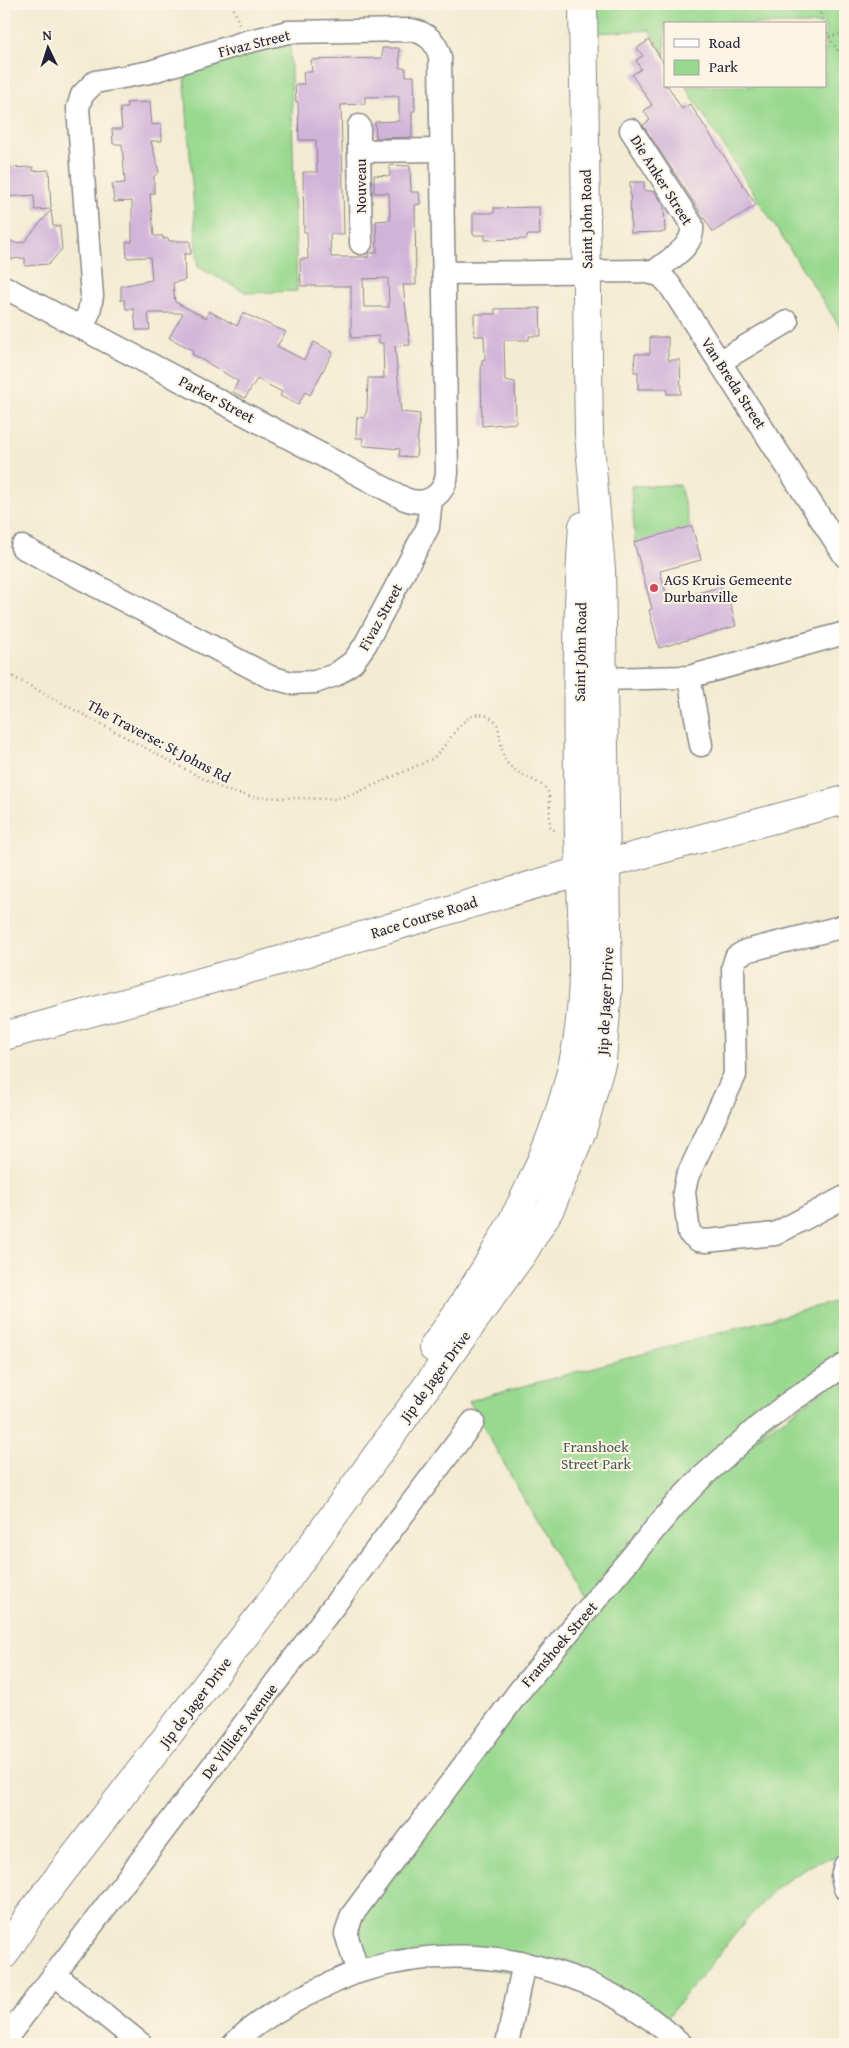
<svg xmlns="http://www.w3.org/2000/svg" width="849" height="2048" font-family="'Gentium Book Plus',serif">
  <rect width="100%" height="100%" fill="#fcf5e5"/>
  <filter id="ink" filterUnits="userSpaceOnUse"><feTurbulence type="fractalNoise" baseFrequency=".02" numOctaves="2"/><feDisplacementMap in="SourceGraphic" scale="10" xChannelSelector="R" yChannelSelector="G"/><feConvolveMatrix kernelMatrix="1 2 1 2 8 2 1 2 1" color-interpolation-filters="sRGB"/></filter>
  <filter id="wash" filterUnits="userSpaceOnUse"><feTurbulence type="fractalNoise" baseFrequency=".0096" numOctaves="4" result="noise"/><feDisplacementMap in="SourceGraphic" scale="20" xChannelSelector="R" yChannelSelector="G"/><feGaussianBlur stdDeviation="1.12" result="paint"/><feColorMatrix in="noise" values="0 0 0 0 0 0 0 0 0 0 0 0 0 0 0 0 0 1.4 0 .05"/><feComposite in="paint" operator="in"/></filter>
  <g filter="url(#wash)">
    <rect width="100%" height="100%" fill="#f3ecd3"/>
    <g fill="#99d98f" stroke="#5e7e65">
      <polygon points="592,4 845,4 845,335 685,86 825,86 825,24 665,24 665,56 649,30 593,33"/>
      <polygon points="290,39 297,291 247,293 198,267 184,70"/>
      <polygon points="680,485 690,527 635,542 631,486"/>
      <polygon points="845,1299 845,1356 835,1362 584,1606 469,1401"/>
      <path d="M845,1375V1853L814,1864L778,1886L750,1916L665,2020L598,1980L373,1958C357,1953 355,1936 356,1922L541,1675L671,1521L753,1441Z"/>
    </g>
    <g id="blocks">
      <g fill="#d1b3da" fill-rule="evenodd">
        <polygon points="649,40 665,65 665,86 668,86 682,109 690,104 756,205 713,232 643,125 650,120 644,111 652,105 632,75 641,69 636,60 643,56 637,48"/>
        <path d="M382,48H399L400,68H406V76H414L415,111H412V137L376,138L375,122L399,121V96L365,97V104L341,105L344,234H330L331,257H368L369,253H377L376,221L390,220L389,193H374V175L390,176V165L410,166L411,192H419L420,204L415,205L416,285H403L410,345L395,346L401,412L420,414L416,457L399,456L400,449L365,446L362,444L363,438H356L357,417L364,418L367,410L368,378H384L383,343H379V336L351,338V286H301L300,259H308L307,232H304L303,172H317L316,140H299L298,102H296L295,84H304L303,72H312L311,60L382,58ZM388,278L389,307H364L363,279Z"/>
        <polygon points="150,102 152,125 161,124 162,141 151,141 159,172 154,176 154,194 150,194 154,236 163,236 163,239 168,238 169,241 190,241 191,254 184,254 185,280 173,283 175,302 206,318 209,311 237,326 243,313 286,332 277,346 304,360 314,342 333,352 310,395 305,392 298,405 280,396 282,392 257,379 245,398 233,392 238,381 192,354 193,350 169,338 183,313 148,313 150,330 136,330 134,309 126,309 124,299 121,301 121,286 152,280 150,257 127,258 126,242 132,242 132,201 114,202 112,184 125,183 122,144 113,144 112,129 122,129 120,108 127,108 126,103"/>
        <polygon points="33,167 33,171 49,170 51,209 35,210 34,195 6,197 4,168"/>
        <polygon points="630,182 644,182 644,190 655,192 664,206 665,232 631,233"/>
        <polygon points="539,207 540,235 527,235 527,239 485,240 485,235 473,235 473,213 494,213 494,208"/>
        <polygon points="51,210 53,226 60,226 60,228 62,249 49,264 25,266 25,258 11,259 4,255 4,237 15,243 24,242"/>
        <polygon points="540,308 541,336 529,336 529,340 504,340 505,380 515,382 516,423 482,426 481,372 482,360 485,359 484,336 474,336 474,314 495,314 495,309"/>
        <polygon points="650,337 668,337 668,360 680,360 681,394 667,394 667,389 638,389 638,372 634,372 635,354 650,354"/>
        <polygon points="692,526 701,560 660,571 668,601 720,587 732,593 729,599 736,626 659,648 649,610 652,609 634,542"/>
      </g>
    </g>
  </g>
  <g filter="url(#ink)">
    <use href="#blocks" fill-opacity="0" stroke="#8a8787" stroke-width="1"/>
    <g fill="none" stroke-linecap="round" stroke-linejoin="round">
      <g stroke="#8a8787" stroke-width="25">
        <g id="minor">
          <polyline points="359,126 359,151"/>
          <path d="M631,130L692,225C695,247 669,259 654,272"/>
          <polyline points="361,243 359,151 442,150"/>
          <polyline points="444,273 643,271 660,275 669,284 845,556"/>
          <path d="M4,287L405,499C426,507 445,496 447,473L440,57C436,41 427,33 411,30L288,32L246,42L150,72L95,82L82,95L78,108L92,296L89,312L82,328"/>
          <polyline points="721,361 787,322"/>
          <polyline points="22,547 270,677 292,683 315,682 335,675 353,662 365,645 428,527 431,499"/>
          <polyline points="689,677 701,745"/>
          <polyline points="601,679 689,677 845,633"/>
          <polyline points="845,926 746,951 736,957 733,967 735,1075 687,1177 684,1192 689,1233 698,1240 706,1241 775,1234 845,1197"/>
          <polyline points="845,1866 842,1876 845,1888"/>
          <polyline points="358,1972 346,1934 352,1915 520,1690 675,1505 701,1478 758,1427 791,1401 845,1365"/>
          <polyline points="54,1974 141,2044"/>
          <polyline points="4,2041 473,1422"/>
          <path d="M234,2044C257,2020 289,2003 319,1989C333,1983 347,1975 361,1971C472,1937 596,1965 681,2044"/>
          <polyline points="507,2044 524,1963"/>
        </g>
      </g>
      <g stroke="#8a8787" stroke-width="30">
        <g id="major">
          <polyline points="4,1036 278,961 580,871 845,800"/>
          <path d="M433,1348C494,1262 550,1166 573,1063C590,989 581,911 579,836C577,733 576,628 583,526"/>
          <polyline points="4,1955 30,1914 276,1595 523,1253 550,1209 582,1131 602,1060 608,986 601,570 589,435 583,4"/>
        </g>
      </g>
      <g stroke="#8a8787" stroke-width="2.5" stroke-dasharray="1 4" stroke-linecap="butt">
        <polyline points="232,4 240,26"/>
        <polyline points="817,4 824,24"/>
        <polyline points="825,28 829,37 845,62"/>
        <polyline points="829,37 845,33"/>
        <path d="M4,672L209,782L225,790L252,797L336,799L354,794L432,759C450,746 468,694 497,723C501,735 500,750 506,761C516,778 544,779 549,794C551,804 549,816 550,826L557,833"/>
      </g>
      <use href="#minor" stroke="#fff" stroke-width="22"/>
      <use href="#major" stroke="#fff" stroke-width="28"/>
    </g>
  </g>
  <circle fill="#d1495b" stroke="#fcf5e5" stroke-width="2" cx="654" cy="588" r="5"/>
  <g text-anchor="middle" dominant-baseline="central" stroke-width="4" stroke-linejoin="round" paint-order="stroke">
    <g font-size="15" fill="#22223b" stroke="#fcf5e5">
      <text transform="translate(254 43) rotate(-14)">Fivaz Street</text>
      <text transform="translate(662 180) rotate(58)">Die Anker Street</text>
      <text transform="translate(360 186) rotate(-90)">Nouveau</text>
      <text transform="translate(586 219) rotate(-91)">Saint John Road</text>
      <text transform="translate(734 383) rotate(57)">Van Breda Street</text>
      <text transform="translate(217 399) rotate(28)">Parker Street</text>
      <text transform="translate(380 617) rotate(-61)">Fivaz Street</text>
      <text transform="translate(580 652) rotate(-89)">Saint John Road</text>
      <text transform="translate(159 741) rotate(28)">The Traverse: St Johns Rd</text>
      <text transform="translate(424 917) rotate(-17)">Race Course Road</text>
      <text transform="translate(605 1001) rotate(-87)">Jip de Jager Drive</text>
      <text transform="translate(435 1376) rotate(-54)">Jip de Jager Drive</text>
      <text transform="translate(559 1644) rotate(-49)">Franshoek Street</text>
      <text transform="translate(195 1702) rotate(-53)">Jip de Jager Drive</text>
      <text transform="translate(239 1731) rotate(-53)">De Villiers Avenue</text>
    </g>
    <g font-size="15" fill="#22223b" stroke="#fcf5e5" text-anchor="start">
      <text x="664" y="579">AGS Kruis Gemeente<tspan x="664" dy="17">Durbanville</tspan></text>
    </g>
    <g font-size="15" fill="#465954" stroke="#fcf5e5">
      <text x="596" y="1446">Franshoek<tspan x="596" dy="17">Street Park</tspan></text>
    </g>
  </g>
  <rect width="849" height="2048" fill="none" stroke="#fcf5e5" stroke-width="20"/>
  <rect x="664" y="22" width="162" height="65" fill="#fcf5e5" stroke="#a5a1a1"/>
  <rect x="674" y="39" width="25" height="8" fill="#ffffff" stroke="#a5a1a1"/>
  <text x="709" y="48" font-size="15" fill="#22223b">Road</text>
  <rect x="674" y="60" width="25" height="15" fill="#99d98f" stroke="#a5a1a1"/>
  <text x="709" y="72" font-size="15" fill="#22223b">Park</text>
  <g transform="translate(48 48) rotate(356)" stroke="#fcf5e5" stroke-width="4" paint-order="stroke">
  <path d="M0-4L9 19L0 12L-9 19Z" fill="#22223b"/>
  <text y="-8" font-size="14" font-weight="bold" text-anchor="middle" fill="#22223b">N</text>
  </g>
</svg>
